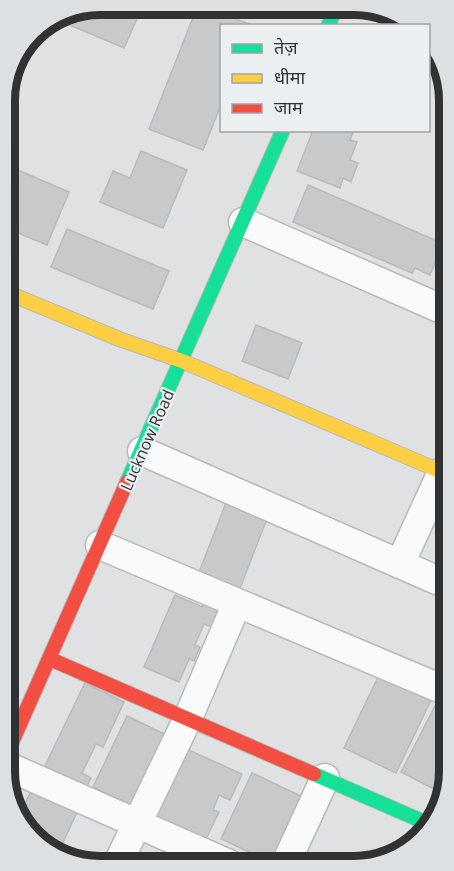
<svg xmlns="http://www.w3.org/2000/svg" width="454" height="871" font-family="'Open Sans','Noto Sans Devanagari',sans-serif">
  <rect width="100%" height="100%" fill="#dfe1e3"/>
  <g fill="#c9c9ca" stroke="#bababa" stroke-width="1.5">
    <polygon points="100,4 143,5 124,48 58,20"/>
    <polygon points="198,5 252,25 222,26 222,102 203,150 149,129"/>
    <polygon points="313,130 354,130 350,140 357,142 350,160 358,163 351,182 343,178 340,188 297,171"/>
    <polygon points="141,151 187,170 163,228 100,202 113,171 130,178"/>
    <polygon points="6,165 69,192 47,245 6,228"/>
    <polygon points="308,185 437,241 435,246 441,249 430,275 415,268 412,273 293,222"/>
    <polygon points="67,229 169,271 153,309 51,267"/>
    <polygon points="256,325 302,343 288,379 242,361"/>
    <polygon points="226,503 267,519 240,588 199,572"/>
    <polygon points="175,595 202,607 205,600 223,607 214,628 204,624 195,645 200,647 194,661 189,659 179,682 144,667"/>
    <polygon points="381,671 433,696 396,773 344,748"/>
    <polygon points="85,683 124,702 103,747 96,744 82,773 91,778 82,796 40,776"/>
    <polygon points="435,706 449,713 449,778 443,794 401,772"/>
    <polygon points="127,716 173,738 139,809 93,787"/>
    <polygon points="182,747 242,774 230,800 219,795 213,810 219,812 206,839 151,814"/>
    <polygon points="252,773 305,798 281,863 243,863 249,852 221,839"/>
    <polygon points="34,785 80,806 58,853 37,843 19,816"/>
    <polygon points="90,855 110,864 109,865 86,865"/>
  </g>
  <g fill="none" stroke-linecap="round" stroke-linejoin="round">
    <g stroke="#b8b9bb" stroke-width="31">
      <g id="street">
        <polyline points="243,222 446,311"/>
        <polyline points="142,451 448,585"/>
        <polyline points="100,545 449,692"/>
        <polyline points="400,564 442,472"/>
        <polyline points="9,767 229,864"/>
        <polyline points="286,863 325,778"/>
        <polyline points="117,865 188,718 237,603"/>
      </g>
    </g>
    <g stroke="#b8b9bb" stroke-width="16">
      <g id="fast">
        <polyline points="328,26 337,6"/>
        <polyline points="127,482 283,130"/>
        <polyline points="314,774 431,825"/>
      </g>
    </g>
    <g stroke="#b8b9bb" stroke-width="16">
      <polyline id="slow" points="6,292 119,339 182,361 447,474"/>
    </g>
    <g stroke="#b8b9bb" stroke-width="16">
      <g id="jam">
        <polyline points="50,659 314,774"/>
        <polyline points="9,749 127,482"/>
      </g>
    </g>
    <use href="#street" stroke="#fafafb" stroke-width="28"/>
    <use href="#fast" stroke="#16e098" stroke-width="14"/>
    <use href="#slow" stroke="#ffcf43" stroke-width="14"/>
    <use href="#jam" stroke="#f24e42" stroke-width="14"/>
  </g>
  <g text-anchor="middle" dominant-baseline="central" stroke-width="4.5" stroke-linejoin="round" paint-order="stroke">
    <g font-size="16" fill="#313234" stroke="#ebeff2">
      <text transform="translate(147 440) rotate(-66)">Lucknow Road</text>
    </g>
  </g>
  <path d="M0 0H454V871H0ZM100 15H354A85 85 0 0 1 439 100V771A85 85 0 0 1 354 856H100A85 85 0 0 1 15 771V100A85 85 0 0 1 100 15Z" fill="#dce0e3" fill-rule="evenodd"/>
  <path fill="none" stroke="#313234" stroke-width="8" d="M100 15H354A85 85 0 0 1 439 100V771A85 85 0 0 1 354 856H100A85 85 0 0 1 15 771V100A85 85 0 0 1 100 15Z"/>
  <rect x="220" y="24" width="210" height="108" fill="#ebeff2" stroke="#a1a3a6" stroke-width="1.5"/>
  <rect x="232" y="44" width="30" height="9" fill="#16e098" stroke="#a1a3a6" stroke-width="1.5"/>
  <text x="274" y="54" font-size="18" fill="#313234">तेज़</text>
  <rect x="232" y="74" width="30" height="9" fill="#ffcf43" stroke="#a1a3a6" stroke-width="1.5"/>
  <text x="274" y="84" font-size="18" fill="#313234">धीमा</text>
  <rect x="232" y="104" width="30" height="9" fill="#f24e42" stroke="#a1a3a6" stroke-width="1.5"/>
  <text x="274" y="114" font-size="18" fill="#313234">जाम</text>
</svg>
